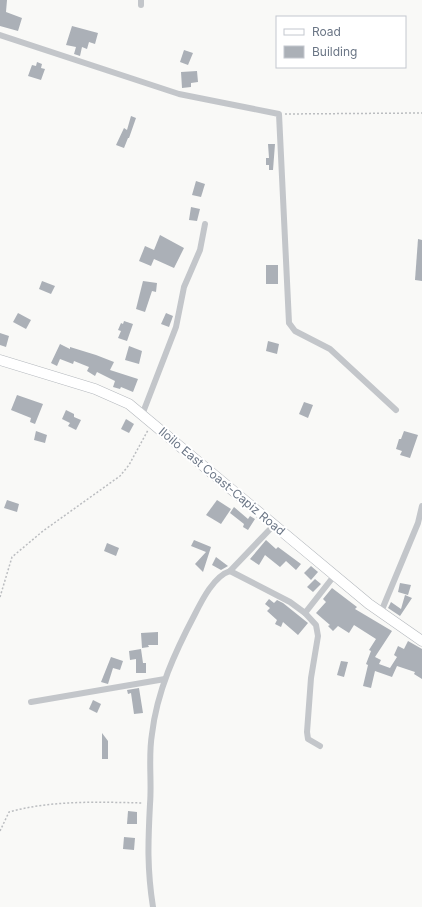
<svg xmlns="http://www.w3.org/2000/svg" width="422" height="907" font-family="Inter,sans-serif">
  <rect width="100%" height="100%" fill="#f9f9f7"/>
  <g fill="#abb0b7">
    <polygon points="0,0 7,0 6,12 22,18 18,31 0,26"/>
    <polygon points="72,26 98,33 95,44 89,42 87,49 82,47 80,56 74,54 76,47 66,45"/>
    <polygon points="184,50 193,53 188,65 180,62"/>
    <polygon points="37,62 42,64 41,68 45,69 41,80 28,76 32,65 36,66"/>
    <polygon points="197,71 198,82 191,83 191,87 182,88 181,72"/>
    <polygon points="131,116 136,118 129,138 128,138 124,148 116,145 124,128 127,130"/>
    <polygon points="268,144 275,144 273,170 269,170 269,165 266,165 266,158 269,158"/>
    <polygon points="196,181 205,184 201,197 192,195"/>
    <polygon points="191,207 200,209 197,221 189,220"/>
    <polygon points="160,235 184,248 174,268 154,259 151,266 139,261 145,246 154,250"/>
    <polygon points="418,239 422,240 422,281 415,280"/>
    <rect x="266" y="265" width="12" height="19"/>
    <polygon points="42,281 55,286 51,294 39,289"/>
    <polygon points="143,281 157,283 156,292 152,291 145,312 136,309"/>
    <polygon points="18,313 31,320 26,329 13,322"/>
    <polygon points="166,313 173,316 169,327 161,324"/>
    <polygon points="124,321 133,324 127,341 118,338 121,331 118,330 121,323 123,324"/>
    <polygon points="0,333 9,336 6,347 0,345"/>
    <polygon points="268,341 279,344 277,354 266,351"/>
    <polygon points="60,344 70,349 70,347 96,355 114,362 110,370 138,379 133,392 121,387 120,389 113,387 115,381 97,372 95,376 87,371 89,367 74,361 73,364 60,359 57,366 51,363"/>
    <polygon points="129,346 142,351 139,364 125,360"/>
    <polygon points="17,395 43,404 35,424 30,422 31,418 11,410"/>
    <polygon points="304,402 313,405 308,418 299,414"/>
    <polygon points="66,410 74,414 74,417 81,420 76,430 68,426 70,423 62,419"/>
    <polygon points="126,419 134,424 129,433 121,429"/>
    <polygon points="36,431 47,435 45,443 34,440"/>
    <polygon points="404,431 418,435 410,458 400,455 402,451 396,449 399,439 401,439"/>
    <polygon points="7,500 19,504 17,512 4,508"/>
    <polygon points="217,500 231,509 221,524 206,515"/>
    <polygon points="234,507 248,519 250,516 255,519 248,530 243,527 244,524 230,513"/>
    <polygon points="194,540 211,547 203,572 195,564 206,552 191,546"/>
    <polygon points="266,540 276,549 278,547 301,564 296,570 286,561 280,567 265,555 259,565 250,559"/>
    <polygon points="107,543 119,548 116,556 104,551"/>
    <polygon points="216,557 228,566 221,570 212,565"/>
    <polygon points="311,566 318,572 311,580 304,573"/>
    <polygon points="315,579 321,584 313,592 307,587"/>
    <polygon points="400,583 411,585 408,595 398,592"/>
    <polygon points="332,588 357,607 355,609 392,631 375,657 381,660 379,664 390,668 397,657 394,655 398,646 404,649 408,641 422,649 422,679 414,674 415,672 397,666 392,677 375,671 371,688 363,686 368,665 366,664 371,651 369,650 376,639 354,625 349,633 338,626 333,631 328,626 330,625 316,613 326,602 323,599"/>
    <polygon points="405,595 412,598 400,616 388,608 391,602 401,609"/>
    <polygon points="269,599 274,603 277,600 283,603 308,623 298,635 283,622 281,627 275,624 277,620 267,611 270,608 265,604"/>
    <polygon points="158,632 158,645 148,645 149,647 142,648 141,633"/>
    <polygon points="141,649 143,663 146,663 146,673 136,673 136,659 130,660 129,651"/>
    <polygon points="111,657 123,661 120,670 113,668 108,684 101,682"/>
    <polygon points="341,661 348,662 344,677 337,675"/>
    <polygon points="139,688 143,713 134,714 131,693 128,694 127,690"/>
    <polygon points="93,700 101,704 97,713 89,709"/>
    <polygon points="102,733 108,741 108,759 102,759"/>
    <polygon points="128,811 137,812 137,824 127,824"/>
    <polygon points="124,837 135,838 134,850 123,849"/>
  </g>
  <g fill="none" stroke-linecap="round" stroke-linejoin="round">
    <g stroke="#b4b8bd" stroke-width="11">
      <polyline id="primary" points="0,360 95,389 129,404 369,604 422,641"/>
    </g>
    <g stroke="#bbbdc0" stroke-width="1.5" stroke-dasharray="2 2" stroke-linecap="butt">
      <polyline points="285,114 422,113"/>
      <polyline points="0,597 12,557 43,531 120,476 129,465 148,430"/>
      <path d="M0,831L9,812C52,800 100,802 143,803"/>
    </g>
    <g stroke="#c3c6ca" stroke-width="6">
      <polyline points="141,0 141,5"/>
      <polyline points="0,35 179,94 279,114 289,323 295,331 330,349 396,410"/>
      <polyline points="142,415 176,327 184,287 200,250 205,224"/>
      <polyline points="230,571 274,525"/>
      <polyline points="381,612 418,523 422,506"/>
      <polyline points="305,613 316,625 318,636 311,678 307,732 308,739 320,746"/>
      <polyline points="31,702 165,679"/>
      <path d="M153,907C147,869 148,842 150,804C152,781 148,757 152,734C157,691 175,652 195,614C202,600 214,576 230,571L290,602L305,613L334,576"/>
    </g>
    <use href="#primary" stroke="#fff" stroke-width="10"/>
  </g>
  <g text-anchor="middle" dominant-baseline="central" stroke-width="4" stroke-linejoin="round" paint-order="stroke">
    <g font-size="12" fill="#6b7686" stroke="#fff">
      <text transform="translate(222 481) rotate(40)">Iloilo East Coast-Capiz Road</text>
    </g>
  </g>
  <rect x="276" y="16" width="130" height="52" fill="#ffffff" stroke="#c4c8cf"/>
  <rect x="284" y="29" width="20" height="6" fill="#ffffff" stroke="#c4c8cf"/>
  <text x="312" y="36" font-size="12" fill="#6b7686">Road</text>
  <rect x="284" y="46" width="20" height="12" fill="#abb0b7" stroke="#c4c8cf"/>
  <text x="312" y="56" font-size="12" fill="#6b7686">Building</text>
</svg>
